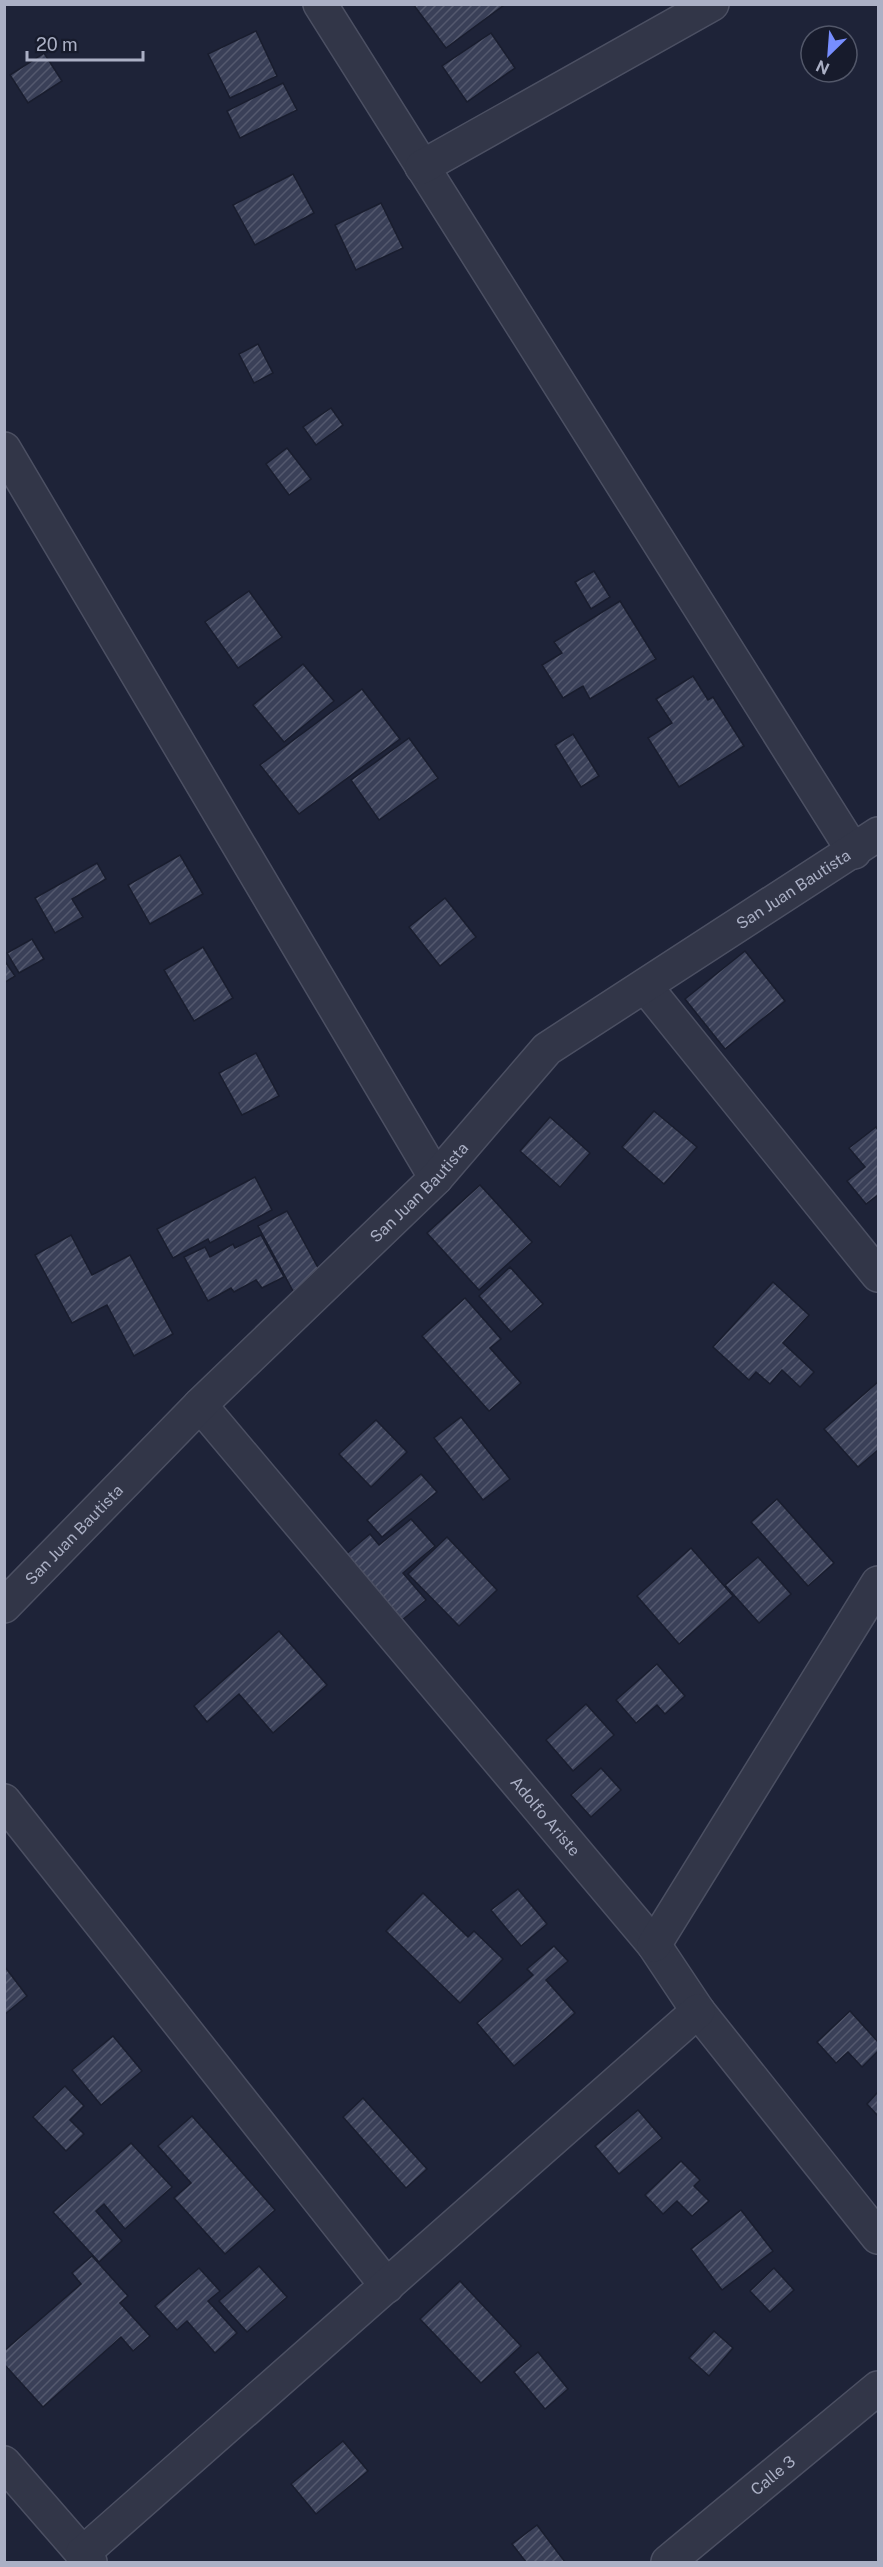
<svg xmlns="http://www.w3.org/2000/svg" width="883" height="2567" font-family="'Public Sans',sans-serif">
  <defs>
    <pattern id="building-hatch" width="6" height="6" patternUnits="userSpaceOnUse" patternTransform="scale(1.5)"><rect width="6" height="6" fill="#3a4058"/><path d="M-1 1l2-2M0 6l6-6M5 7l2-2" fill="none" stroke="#54596e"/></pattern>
  </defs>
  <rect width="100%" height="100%" fill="#1e2338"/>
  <g fill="url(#building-hatch)" stroke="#191d2e" stroke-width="1.5">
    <polygon points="413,4 504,4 504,5 446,48"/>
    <polygon points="256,31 277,76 230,98 208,54"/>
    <polygon points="491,33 515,68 467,102 442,66"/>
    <polygon points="44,53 62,81 28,103 10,75"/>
    <polygon points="283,83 297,110 240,138 227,111"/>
    <polygon points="293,174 314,213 255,245 233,205"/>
    <polygon points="381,203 403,248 356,270 335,225"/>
    <polygon points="258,344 273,373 254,383 239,354"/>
    <polygon points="331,408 343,425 316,445 303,427"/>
    <polygon points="287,448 311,479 289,495 266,464"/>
    <polygon points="594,571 610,597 591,609 575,582"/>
    <polygon points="249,591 282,637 238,668 205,622"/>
    <polygon points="620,601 656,659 590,699 583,686 563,698 542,665 562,653 554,642"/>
    <polygon points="303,664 334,701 284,742 253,705"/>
    <polygon points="693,676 708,700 713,697 744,746 679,787 648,738 672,723 656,699"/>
    <polygon points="362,689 400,739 299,814 260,765"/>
    <polygon points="573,734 599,776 581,787 555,745"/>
    <polygon points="409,738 438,778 379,820 351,780"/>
    <polygon points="180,855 203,894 150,924 128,885"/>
    <polygon points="97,863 106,879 72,899 83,917 55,933 35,898"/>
    <polygon points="445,898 476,937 440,966 409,927"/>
    <polygon points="32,939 44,959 19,973 7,953"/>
    <polygon points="203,947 233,998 194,1021 164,970"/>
    <polygon points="745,951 785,1001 725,1049 685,999"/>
    <polygon points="4,960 15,976 4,983"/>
    <polygon points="256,1053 279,1096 242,1115 219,1073"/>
    <polygon points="654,1111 697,1147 664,1184 622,1147"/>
    <polygon points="550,1117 590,1153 560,1187 520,1151"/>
    <polygon points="876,1127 878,1130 878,1195 866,1204 847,1181 865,1167 849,1148"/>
    <polygon points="255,1177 272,1210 210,1243 208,1239 173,1258 157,1229"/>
    <polygon points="480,1185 532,1242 479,1290 427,1233"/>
    <polygon points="287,1211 322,1275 293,1291 258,1226"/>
    <polygon points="71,1235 92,1275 130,1255 173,1334 134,1356 107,1305 72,1323 35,1255"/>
    <polygon points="261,1235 284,1277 262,1288 256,1280 234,1292 231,1288 208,1301 184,1257 205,1247 210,1257 233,1244 235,1248"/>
    <polygon points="510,1267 543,1304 511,1332 479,1296"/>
    <polygon points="773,1282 809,1315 783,1343 814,1372 800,1387 782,1370 770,1384 756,1372 749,1380 713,1347"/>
    <polygon points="465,1298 501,1339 490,1348 521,1383 489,1411 422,1336"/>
    <polygon points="878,1382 878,1450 858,1467 824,1429"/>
    <polygon points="461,1417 510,1479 483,1500 434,1438"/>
    <polygon points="376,1420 407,1452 371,1487 339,1454"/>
    <polygon points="421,1474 437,1492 382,1537 367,1520"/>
    <polygon points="777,1499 834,1563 808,1586 751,1522"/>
    <polygon points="411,1519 435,1546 403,1573 426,1600 401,1621 345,1555 370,1534 379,1545"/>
    <polygon points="447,1537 497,1590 459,1626 408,1574"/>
    <polygon points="691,1548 733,1596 679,1644 637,1596"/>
    <polygon points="758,1557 791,1594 759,1623 725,1585"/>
    <polygon points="279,1631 327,1685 273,1733 239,1694 207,1722 194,1706"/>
    <polygon points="657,1664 685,1696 665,1714 657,1705 636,1723 616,1700"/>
    <polygon points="586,1704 614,1735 573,1771 546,1740"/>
    <polygon points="601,1768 621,1790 591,1817 571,1795"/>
    <polygon points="518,1889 547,1924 521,1946 491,1910"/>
    <polygon points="423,1893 468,1937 474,1931 503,1959 460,2003 386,1931"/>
    <polygon points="554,1946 568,1961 546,1980 575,2013 514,2066 477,2023 533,1975 527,1969"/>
    <polygon points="5,1967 27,1996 4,2015 4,1968"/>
    <polygon points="850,2011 878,2042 878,2051 862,2067 848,2052 836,2063 817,2042"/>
    <polygon points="113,2036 142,2071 101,2105 72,2070"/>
    <polygon points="65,2086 84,2106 70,2120 84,2134 66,2151 33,2117"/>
    <polygon points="878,2092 878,2116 867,2104"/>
    <polygon points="363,2098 427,2169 406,2188 343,2117"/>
    <polygon points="638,2110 662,2138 619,2174 595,2146"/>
    <polygon points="192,2116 275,2210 225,2254 174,2198 191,2183 158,2146"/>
    <polygon points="131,2143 172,2187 125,2229 104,2204 96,2211 122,2241 99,2262 53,2212"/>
    <polygon points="681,2161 700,2180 694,2186 709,2201 692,2216 677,2201 663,2214 645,2195"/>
    <polygon points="741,2210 773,2251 722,2290 691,2249"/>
    <polygon points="92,2256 128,2296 120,2303 150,2336 133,2351 121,2337 43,2407 4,2364 4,2351 81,2284 72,2273"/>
    <polygon points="259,2266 287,2297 247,2332 219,2301"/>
    <polygon points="199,2268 220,2291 208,2301 237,2333 215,2353 187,2321 177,2330 155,2306"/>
    <polygon points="774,2268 794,2290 770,2312 750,2291"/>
    <polygon points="460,2281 521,2346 481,2383 420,2319"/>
    <polygon points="714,2331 733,2348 709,2376 689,2358"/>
    <polygon points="538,2352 568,2389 545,2409 514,2372"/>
    <polygon points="343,2441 368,2471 316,2514 291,2484"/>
    <polygon points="537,2525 565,2562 526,2562 512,2544"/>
  </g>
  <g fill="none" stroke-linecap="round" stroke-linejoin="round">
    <g stroke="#4c5063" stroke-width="36">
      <g id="minor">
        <polyline points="320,4 854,852"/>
        <polyline points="422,167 712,4"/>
        <polyline points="4,449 436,1178"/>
        <polyline points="645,986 878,1275"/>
        <path id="s1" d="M200,1405L654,1945L698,2011L878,2237"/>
        <path id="s2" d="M4,1606L200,1405L436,1178L547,1049L878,834"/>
        <polyline points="4,1801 387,2286"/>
        <polyline points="654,1945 878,1583"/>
        <polyline points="4,2463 90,2562"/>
        <polyline points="82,2554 698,2011"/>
        <path id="s3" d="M668,2562L878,2388"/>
      </g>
    </g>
    <use href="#minor" stroke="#323648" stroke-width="33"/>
  </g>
  <g text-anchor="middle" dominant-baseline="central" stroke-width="6" stroke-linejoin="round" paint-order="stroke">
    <g font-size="16" fill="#abb0c5" stroke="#171b2c">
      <text stroke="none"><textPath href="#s2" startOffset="1072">San Juan Bautista</textPath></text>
      <text stroke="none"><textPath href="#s2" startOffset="586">San Juan Bautista</textPath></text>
      <text stroke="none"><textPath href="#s2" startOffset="100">San Juan Bautista</textPath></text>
      <text stroke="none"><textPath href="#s1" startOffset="537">Adolfo Ariste</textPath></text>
      <text stroke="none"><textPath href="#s3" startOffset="136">Calle 3</textPath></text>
    </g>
  </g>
  <rect width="883" height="2567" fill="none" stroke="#abb0c5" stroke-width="12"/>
  <g transform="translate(829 54) rotate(205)"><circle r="28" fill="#171b2c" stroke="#525769" stroke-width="1.5"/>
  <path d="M0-4.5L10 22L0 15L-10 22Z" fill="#778eff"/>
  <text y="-9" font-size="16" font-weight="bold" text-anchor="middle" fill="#abb0c5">N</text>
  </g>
  <path d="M27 51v9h116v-9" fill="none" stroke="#abb0c5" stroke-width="3"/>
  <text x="36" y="51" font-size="18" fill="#abb0c5" stroke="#171b2c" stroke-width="4.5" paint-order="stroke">20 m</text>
</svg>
